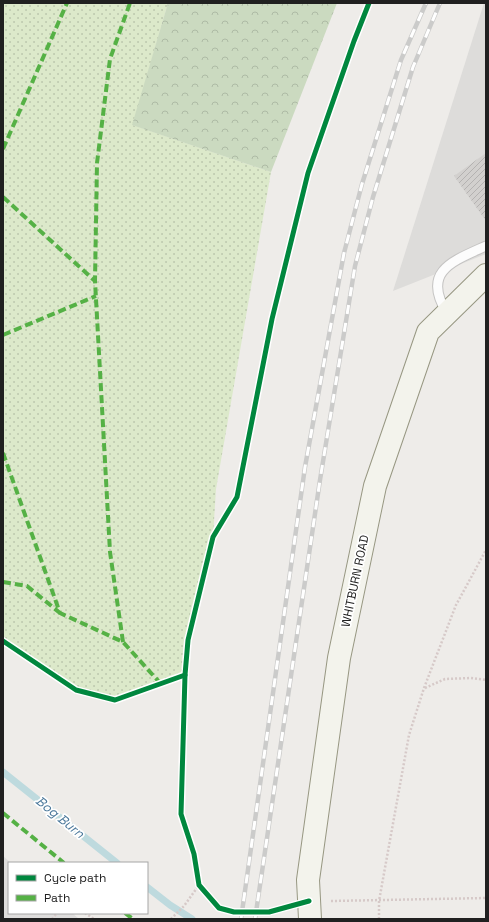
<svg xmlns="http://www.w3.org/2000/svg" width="489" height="922" font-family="'Space Grotesk',sans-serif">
  <defs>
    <pattern id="grass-dots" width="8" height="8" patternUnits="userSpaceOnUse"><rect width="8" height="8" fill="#dce9ca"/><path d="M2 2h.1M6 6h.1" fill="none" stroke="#bcc8ad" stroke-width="1.8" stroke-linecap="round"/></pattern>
    <pattern id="forest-crowns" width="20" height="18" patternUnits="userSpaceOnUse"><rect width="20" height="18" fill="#cbdac0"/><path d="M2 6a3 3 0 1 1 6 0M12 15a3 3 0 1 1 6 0" fill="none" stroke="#aebba5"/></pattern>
    <pattern id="building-hatch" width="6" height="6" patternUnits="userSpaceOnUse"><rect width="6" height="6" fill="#d2d0ce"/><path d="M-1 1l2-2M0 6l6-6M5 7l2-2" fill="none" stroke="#b4b2b1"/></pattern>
  </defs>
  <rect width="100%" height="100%" fill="#eeece9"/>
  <polygon fill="#dddcda" points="484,3 486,3 486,254 393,291"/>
  <polygon fill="url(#grass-dots)" points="3,3 168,3 133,125 271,172 216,489 213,537 185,675 115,700 76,690 3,641"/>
  <polygon fill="url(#forest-crowns)" points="168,3 337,3 271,172 132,125"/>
  <polygon fill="#dedddc" points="3,856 11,863 9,863 9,913 72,913 79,919 3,919"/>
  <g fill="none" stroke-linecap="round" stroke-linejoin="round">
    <g stroke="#bedade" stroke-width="7">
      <polyline points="3,772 117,863"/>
      <polyline points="147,887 170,905 192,919"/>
    </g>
  </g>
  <polygon fill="url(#building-hatch)" points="486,153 486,221 454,176"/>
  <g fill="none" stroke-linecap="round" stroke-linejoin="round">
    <g stroke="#c5c4c3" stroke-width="11">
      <path id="service" d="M447,313C421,271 453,261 486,246"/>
    </g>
    <g stroke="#979782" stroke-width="24">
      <polyline id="secondary" points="310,919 308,880 339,658 375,486 428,332 486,275"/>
    </g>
    <g stroke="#d6c9c8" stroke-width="2.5" stroke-dasharray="2 2" stroke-linecap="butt">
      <polyline points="425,688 445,679 471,678 486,680"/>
      <polyline points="331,901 486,898"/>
      <polyline points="85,913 94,919"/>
      <polyline points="52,919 57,913"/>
      <polyline points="171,919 184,906 199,885"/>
      <polyline points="379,919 379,901 409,735 424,688 456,605 486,550"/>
    </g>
    <use href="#service" stroke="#fcfcfc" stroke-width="9"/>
    <use href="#secondary" stroke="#f3f3ec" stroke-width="22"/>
    <g stroke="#cbcbca" stroke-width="4.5">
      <g id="rail">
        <polyline points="241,919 305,467 344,253 362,184 401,60 426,3"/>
        <polyline points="255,919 320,480 355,266 373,197 413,67 440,3"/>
      </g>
    </g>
    <use href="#rail" stroke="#fff" stroke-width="3" stroke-dasharray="9" stroke-linecap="butt"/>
    <g stroke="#55b145" stroke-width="4" stroke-dasharray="8 4" stroke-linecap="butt">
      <polyline points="3,149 67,3"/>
      <polyline points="3,197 95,281"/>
      <polyline points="3,335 96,296"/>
      <polyline points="3,453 60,613 123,642 161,684"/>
      <polyline points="3,582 27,586 60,613"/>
      <polyline points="123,642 110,552 95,281 97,163 110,59 130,3"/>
      <polyline points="3,813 64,863"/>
      <polyline points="125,913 133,919"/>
    </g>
    <g stroke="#fff" stroke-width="8">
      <g id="cycleway">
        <polyline points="3,641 76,690 115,700 185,675"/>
        <polyline points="309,901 269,912 234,912 219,908 199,885 194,854 181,814 185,675 188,640 213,537 237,497 272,319 308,173 354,41 369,3"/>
      </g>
    </g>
    <use href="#cycleway" stroke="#00873e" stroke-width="5"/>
  </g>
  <g text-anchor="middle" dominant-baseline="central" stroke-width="3.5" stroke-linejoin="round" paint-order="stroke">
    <g font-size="12" fill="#202020" stroke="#fff">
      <text transform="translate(355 581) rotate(-78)">WHITBURN ROAD</text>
    </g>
    <g font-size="13" font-style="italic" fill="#4b789b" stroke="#fff">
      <text transform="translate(60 817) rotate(39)">Bog Burn</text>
    </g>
  </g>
  <rect width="489" height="922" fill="none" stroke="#202020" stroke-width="8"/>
  <rect x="8" y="862" width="140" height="52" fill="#ffffff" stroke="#a6a6a6"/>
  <rect x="16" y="875" width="20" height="6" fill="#00873e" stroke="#a6a6a6"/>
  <text x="44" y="882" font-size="12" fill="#202020">Cycle path</text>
  <rect x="16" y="895" width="20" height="6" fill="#55b145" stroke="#a6a6a6"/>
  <text x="44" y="902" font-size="12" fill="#202020">Path</text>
</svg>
